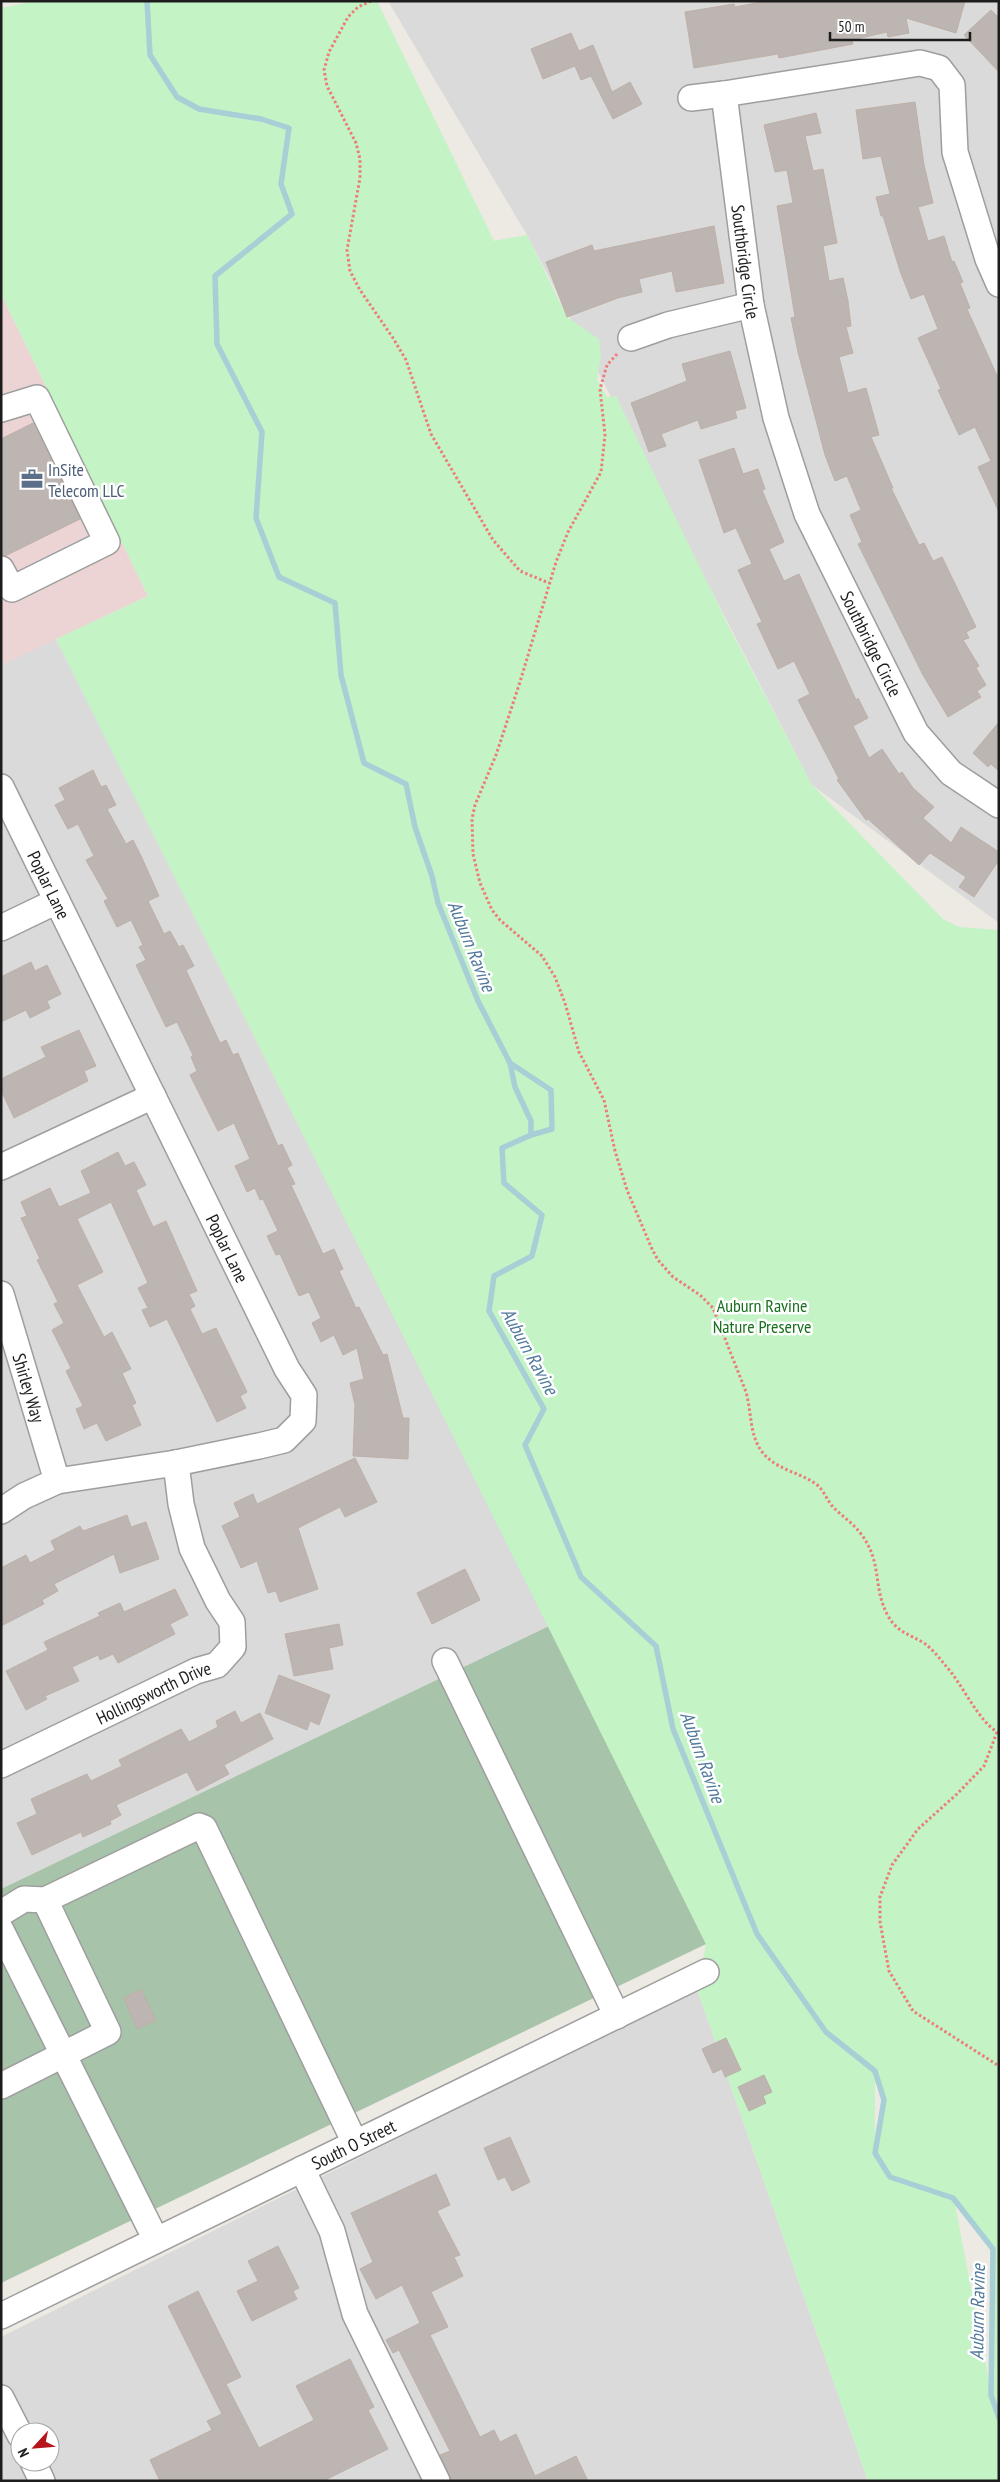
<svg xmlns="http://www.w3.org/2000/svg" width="1000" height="2482" font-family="'PT Sans Narrow',sans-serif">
  <rect width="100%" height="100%" fill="#ede9e3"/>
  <g fill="#dbdada" fill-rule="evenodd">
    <polygon points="388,1 999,1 999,923 812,785 527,235"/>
    <polygon points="56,639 549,1626 1,1889 1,665"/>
    <path d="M697,1989L868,2481H1V2337ZM20,2432H50V2462H20Z"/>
  </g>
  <polygon fill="#ecd4d4" points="1,294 148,596 1,665"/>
  <polygon fill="#a7c3aa" points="549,1626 706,1944 1,2283 1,1889"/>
  <path fill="#c4f3c6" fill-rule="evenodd" d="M36,1H145L149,42L147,1H377L494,241L527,235L567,317L599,339L601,355L597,379L607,397L616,396L729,627L812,785L943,919L959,927L999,930V2481H868L697,1989L706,1944L56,639L148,596L1,294V8ZM212,111L261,119L284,127L212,112ZM876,2073L884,2100L875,2149V2073ZM954,2199L993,2249L991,2392Z"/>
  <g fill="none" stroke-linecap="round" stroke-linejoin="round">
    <g stroke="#a8ced6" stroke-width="5.5">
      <polyline points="147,1 150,55 177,97 199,109 261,119 289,128 281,184 292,214 215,276 217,344 262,432 256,518 279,577 335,603 341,675 364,763 406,784 415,827 432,876 438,903 478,1001 510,1063 551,1090 552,1129 531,1135 502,1148 504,1183 542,1215 532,1256 494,1276 489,1311 544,1409 525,1445 581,1577 656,1646 673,1729 757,1934 826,2032 875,2071 884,2100 875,2153 890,2177 953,2198 993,2249 991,2395 999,2418"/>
      <polyline points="510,1063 515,1087 531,1121 531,1135"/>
    </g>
  </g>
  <g fill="#bdb5b1" stroke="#bdb0a7">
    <polygon points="766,1 965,1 956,33 906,18 909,33 888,37 887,32 852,40 853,44 779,58 778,54 694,68 685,12 734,4 735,7"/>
    <polygon points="991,10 999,18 999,72 964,35"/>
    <polygon points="571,33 579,51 593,45 612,92 630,82 642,104 613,119 591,76 581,80 575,66 543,79 531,49"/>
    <polygon points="915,102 924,165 933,203 918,207 928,241 944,236 952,262 954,261 963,282 960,283 970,308 967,309 999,380 999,512 978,467 991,461 975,427 959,435 938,390 941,389 918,338 938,329 924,294 911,299 900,271 883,216 881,216 876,197 890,194 881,156 863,159 856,110"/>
    <polygon points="816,113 821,133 805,136 813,171 823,169 837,243 823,246 829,281 843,278 848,301 851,326 846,327 853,353 839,357 848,393 866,388 879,435 871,437 893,488 891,488 919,545 924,543 933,561 942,557 976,627 966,632 969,638 963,640 979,666 976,668 986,685 977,691 981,697 948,717 923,675 858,544 862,542 850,515 861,510 847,476 835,481 825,455 798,352 791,318 795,317 777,206 793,203 787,170 775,172 764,125"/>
    <polygon points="714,226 724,283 676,292 672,271 639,279 642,292 618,298 567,317 546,262 592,245 594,251"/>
    <polygon points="730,351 746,408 735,411 737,418 701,429 698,420 661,434 666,446 649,452 631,403 687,381 682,364"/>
    <polygon points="33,423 80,519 5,556 1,555 1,439"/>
    <polygon points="734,448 743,474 758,469 765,489 762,490 784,542 769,549 784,581 799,574 856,700 858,698 868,718 853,726 869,758 882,749 899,774 902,772 913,788 934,807 923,818 951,843 961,827 999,852 999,860 974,897 959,887 966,877 930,853 919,865 868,819 866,820 837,780 839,779 798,700 810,694 794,661 778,669 757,624 762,622 738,570 752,564 736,528 724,533 699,460"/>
    <polygon points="999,722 999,771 991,764 988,767 973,753"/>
    <polygon points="93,770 101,787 106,785 116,805 107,809 126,844 133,840 142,858 159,896 148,901 164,934 170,931 179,947 183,945 194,966 186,970 220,1043 226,1040 233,1055 238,1053 278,1146 282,1144 292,1165 287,1168 295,1184 291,1185 323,1254 334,1249 343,1269 339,1271 356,1308 359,1307 383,1355 387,1354 403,1418 409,1418 408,1459 353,1456 355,1405 350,1383 364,1379 357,1348 343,1355 334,1335 321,1342 312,1323 321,1318 309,1292 299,1296 280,1254 276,1255 267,1236 278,1231 263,1199 260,1200 255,1188 247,1192 235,1166 250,1159 234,1123 218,1131 190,1075 197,1071 191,1057 193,1055 177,1022 166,1027 136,965 146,960 139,947 143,945 131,920 117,927 104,901 108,899 86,860 94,856 78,824 68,829 55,805 65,800 59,788"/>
    <polygon points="31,962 35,971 47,965 61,994 47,1001 50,1008 30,1018 26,1010 1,1022 1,977"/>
    <polygon points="79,1030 96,1066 84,1071 88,1081 14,1118 1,1090 1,1079 46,1057 41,1047"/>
    <polygon points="118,1152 125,1166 134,1162 146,1185 136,1190 153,1227 166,1221 197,1291 189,1294 195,1306 190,1309 202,1334 216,1328 247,1392 240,1396 246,1408 217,1422 167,1319 150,1327 142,1310 148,1308 138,1288 148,1283 111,1202 77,1219 103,1272 77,1285 104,1337 112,1332 131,1369 122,1373 136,1403 132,1405 141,1425 106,1441 97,1423 84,1429 76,1409 83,1406 66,1371 71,1368 52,1330 64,1323 54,1304 58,1302 37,1260 40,1259 21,1218 27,1216 21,1202 50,1188 59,1207 91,1193 81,1171"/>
    <polygon points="355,1458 377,1502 345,1517 340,1507 298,1528 318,1589 280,1602 276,1591 268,1593 257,1561 241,1568 222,1526 240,1517 234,1503 253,1494 257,1504"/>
    <polygon points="127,1515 131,1527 146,1522 159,1559 120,1573 114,1554 54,1584 58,1591 42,1600 44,1604 1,1626 1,1568 26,1555 30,1563 55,1550 51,1541 80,1526 83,1531"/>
    <polygon points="465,1569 480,1600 432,1624 417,1593"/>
    <polygon points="175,1589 188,1615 170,1624 175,1634 118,1663 113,1654 100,1660 98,1655 72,1667 79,1681 45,1696 47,1699 26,1710 6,1671 48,1650 44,1642 100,1616 98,1613 120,1603 124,1612"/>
    <polygon points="339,1624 343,1645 329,1648 333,1669 294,1676 285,1634"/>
    <polygon points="279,1675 330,1695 319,1725 310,1721 307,1730 265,1713"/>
    <polygon points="235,1711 241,1723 260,1713 273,1739 224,1765 229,1774 197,1791 187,1772 116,1805 121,1815 110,1821 111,1824 83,1837 81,1832 32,1855 17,1823 37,1814 31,1799 87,1774 91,1781 122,1766 119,1760 181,1729 189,1742 218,1727 216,1721"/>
    <polygon points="141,1989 156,2020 137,2029 124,1998"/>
    <polygon points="726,2038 741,2070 725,2077 722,2069 713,2073 702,2049"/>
    <polygon points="764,2075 772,2092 763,2096 766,2103 749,2111 738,2087"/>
    <polygon points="510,2137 530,2182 512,2191 505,2177 498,2180 484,2148"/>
    <polygon points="436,2174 450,2205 437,2211 460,2255 454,2257 463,2276 431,2292 448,2327 430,2335 480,2437 494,2430 500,2442 516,2434 535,2476 576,2456 588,2481 452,2481 440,2455 450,2451 399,2350 393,2353 386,2340 420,2323 402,2285 376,2299 360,2269 373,2262 351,2213"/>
    <polygon points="278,2246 299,2288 293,2291 297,2299 252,2321 237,2291 258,2281 248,2261"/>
    <polygon points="198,2291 241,2377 226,2384 259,2448 314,2420 296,2386 350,2359 374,2407 368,2410 388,2449 323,2481 160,2481 150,2460 212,2430 207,2421 222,2414 168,2306"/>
  </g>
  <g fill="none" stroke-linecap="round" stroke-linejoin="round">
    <g stroke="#9e9e9e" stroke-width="28">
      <g id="minor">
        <polyline points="691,98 724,94"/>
        <path id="s1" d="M999,284L988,259L955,152L952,85L939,68L920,63L724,94L751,305L776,418L807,514L916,733L951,773L999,805"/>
        <polyline points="631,338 668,325 751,305"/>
        <polyline points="1,409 37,398 107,542 12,589 1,569"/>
        <path id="s2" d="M1,787L287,1369L304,1395L303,1421L284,1440L259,1446L176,1463L57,1481L24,1496L1,1511"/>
        <polyline points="1,928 57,901"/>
        <polyline points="1,1167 153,1096"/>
        <path id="s3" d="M1,1294L57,1481"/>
        <polyline points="445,1661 617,2016"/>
        <path id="s4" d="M1,1765L196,1671L217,1665L233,1647L232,1622L218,1601L192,1548L181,1504L176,1463"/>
        <polyline points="1,1913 24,1899 45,1900 199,1826 204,1828 355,2143"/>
        <polyline points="1,1930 156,2240"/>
        <polyline points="1,2086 108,2032 45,1900"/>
        <polyline points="302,2169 332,2231 355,2314 437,2481"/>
        <path id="s5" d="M1,2316L706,1972"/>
        <polyline points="1,2398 20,2435"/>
        <polyline points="33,2462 42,2481"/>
      </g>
    </g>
    <g stroke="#eb7e77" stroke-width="3" stroke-dasharray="2.5 2.5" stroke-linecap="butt">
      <polyline points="371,1 358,7 348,17 329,52 324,70 327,86 356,143 360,159 360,178 347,250 350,271 360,290 393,338 406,360 431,434 493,540 520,571 549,583"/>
      <path d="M617,354L607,365L600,389L605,435L601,472L568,532L556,562L520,682L496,755L475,805L472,819L473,854L480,883L492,910L500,920L542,956L555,977L565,1003L579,1052L604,1100L615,1151L627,1190L652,1249L658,1260L673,1277L700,1295L713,1308L746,1392C752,1413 749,1436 763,1453C777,1470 799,1472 816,1484C824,1490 827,1501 834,1508C843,1517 854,1524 861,1534C883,1563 872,1586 888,1616C897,1632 909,1634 924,1643C932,1649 939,1657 945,1665C962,1683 979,1723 999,1733"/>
      <polyline points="997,1732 984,1766 957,1794 918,1829 892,1865 880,1897 880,1922 889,1971 913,2011 999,2066"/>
    </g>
    <use href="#minor" stroke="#fff" stroke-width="25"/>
  </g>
  <defs>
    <g id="office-bare" transform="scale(1.725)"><path d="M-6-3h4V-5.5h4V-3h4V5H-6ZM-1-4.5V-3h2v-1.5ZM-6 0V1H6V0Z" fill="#5c6f8a" stroke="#fff" stroke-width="2.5" paint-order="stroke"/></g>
  </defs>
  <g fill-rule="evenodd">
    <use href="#office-bare" x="32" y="479"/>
  </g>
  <g text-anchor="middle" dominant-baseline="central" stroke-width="5" stroke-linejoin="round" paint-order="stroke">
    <g font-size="18" fill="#1d1d1d" stroke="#fff">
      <text stroke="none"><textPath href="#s1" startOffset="615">Southbridge Circle</textPath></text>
      <text stroke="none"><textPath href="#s1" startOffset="1020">Southbridge Circle</textPath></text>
      <text stroke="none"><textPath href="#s2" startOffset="109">Poplar Lane</textPath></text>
      <text stroke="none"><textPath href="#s2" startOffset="514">Poplar Lane</textPath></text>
      <text stroke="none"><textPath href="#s3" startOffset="98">Shirley Way</textPath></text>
      <text stroke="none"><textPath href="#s4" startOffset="169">Hollingsworth Drive</textPath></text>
      <text stroke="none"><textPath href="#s5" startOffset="392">South O Street</textPath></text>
    </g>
    <g font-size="18" fill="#4e5e75" stroke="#fff" text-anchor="start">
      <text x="48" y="469">InSite<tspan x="48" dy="21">Telecom LLC</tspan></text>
    </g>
    <g font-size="18" fill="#166f1a" stroke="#fff">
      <text x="762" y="1305">Auburn Ravine<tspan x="762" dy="21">Nature Preserve</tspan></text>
    </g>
    <g font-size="19" font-style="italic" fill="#50799b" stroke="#fff">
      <text transform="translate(472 946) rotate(68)">Auburn Ravine</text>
      <text transform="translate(530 1351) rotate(61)">Auburn Ravine</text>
      <text transform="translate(703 1757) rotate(70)">Auburn Ravine</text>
      <text transform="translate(977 2312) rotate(-89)">Auburn Ravine</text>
    </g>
  </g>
  <rect width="1000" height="2482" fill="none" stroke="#1d1d1d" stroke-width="5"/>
  <g transform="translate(35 2447) rotate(244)"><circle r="24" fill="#ffffff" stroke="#a5a5a5"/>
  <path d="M0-4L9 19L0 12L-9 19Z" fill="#b5151b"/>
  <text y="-8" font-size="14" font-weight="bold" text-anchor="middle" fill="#1d1d1d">N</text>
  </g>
  <path d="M830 32v8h140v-8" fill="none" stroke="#1d1d1d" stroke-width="2.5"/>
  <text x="838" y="32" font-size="15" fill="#1d1d1d" stroke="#ffffff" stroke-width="4" paint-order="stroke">50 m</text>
</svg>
